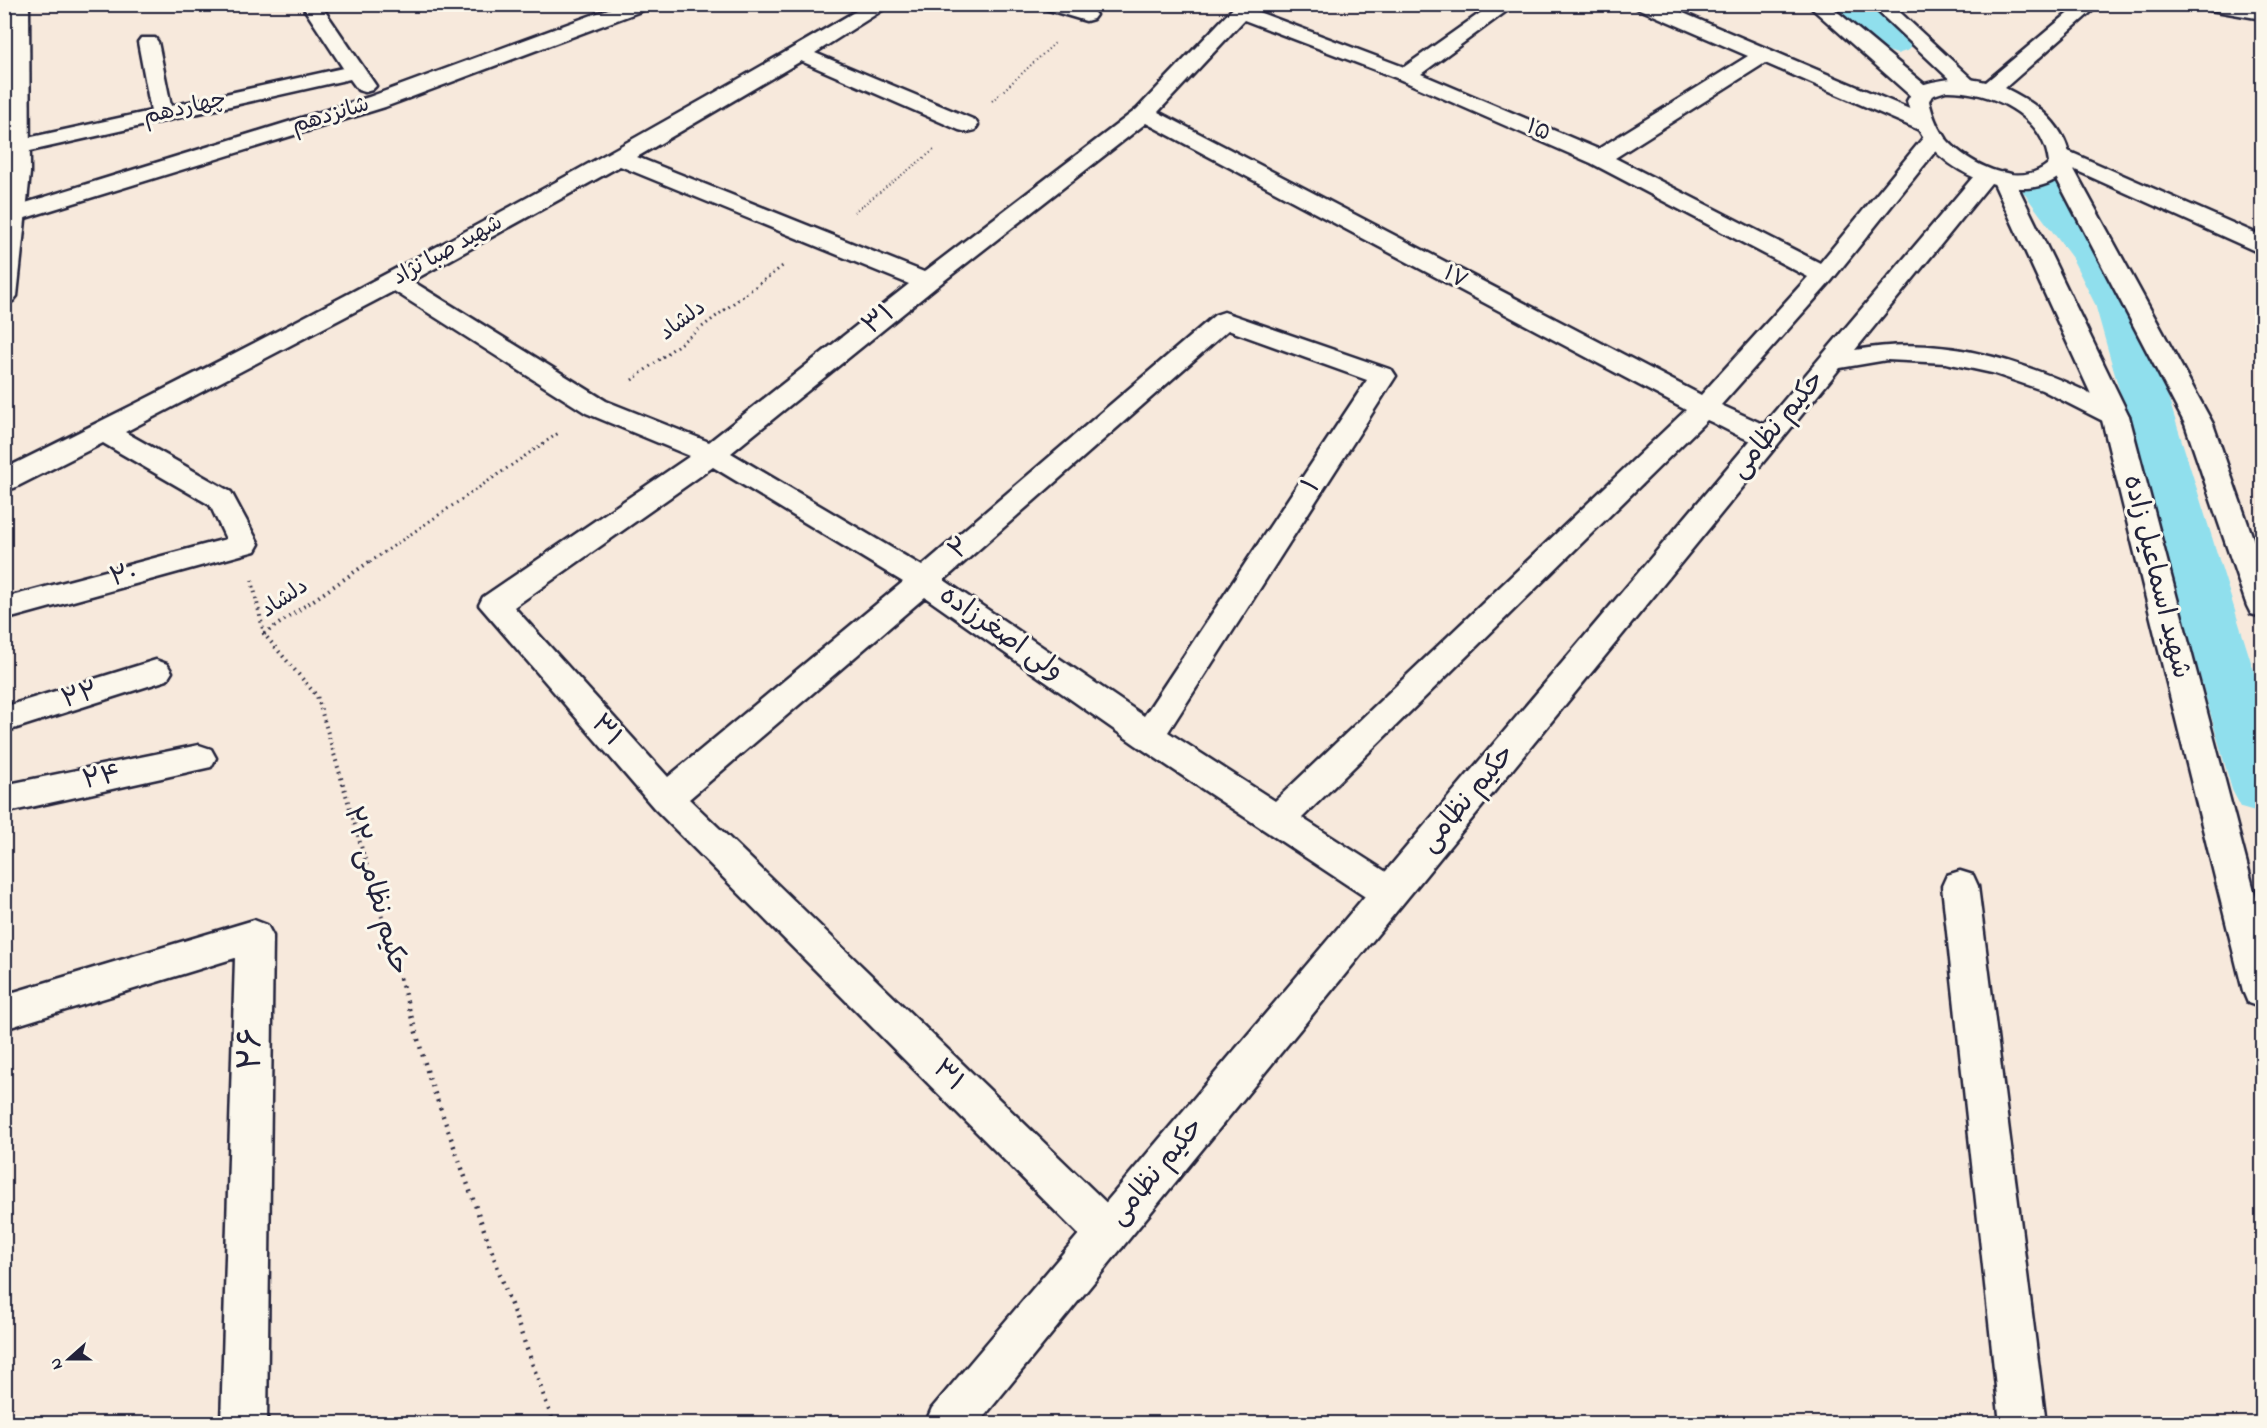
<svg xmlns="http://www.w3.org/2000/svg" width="2267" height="1428" font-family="'Indie Flower','Playpen Sans Arabic',sans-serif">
  <rect width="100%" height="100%" fill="#f7e9dc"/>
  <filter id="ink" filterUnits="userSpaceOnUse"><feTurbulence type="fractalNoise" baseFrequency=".0167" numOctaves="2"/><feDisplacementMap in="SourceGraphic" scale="12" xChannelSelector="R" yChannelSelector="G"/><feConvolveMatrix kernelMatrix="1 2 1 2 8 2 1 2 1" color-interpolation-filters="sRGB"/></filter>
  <g filter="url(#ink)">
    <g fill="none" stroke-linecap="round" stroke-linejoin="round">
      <g fill="#90dfed" fill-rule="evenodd">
        <polygon points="1834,4 1872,4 1909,36 1915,43 1909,50 1897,54 1885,50 1839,11"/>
        <polygon points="2041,177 2055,181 2107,247 2139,304 2262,697 2262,813 2241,807 2232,790 2095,304 2072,258 2021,189 2027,181"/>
      </g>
      <g stroke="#22223b" stroke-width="5">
        <g id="minor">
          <polygon points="301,4 320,4 376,86 372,90 365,92 358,90 350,79 17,154 9,152 6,147 9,142 151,111 138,42 141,38 155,38 158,42 171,106 343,68"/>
          <polygon points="622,4 651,4 649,8 385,107 22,219 14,221 4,217 6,209 369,97"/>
          <path d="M868,4H892L815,53L975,120L978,125L975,130L967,132L959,130L801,61L637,157L924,272L1137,109L1237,4H1257L1253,10L1404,67L1493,4H1516L1421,74L1598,149L1748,56L1637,8L1635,4H1662L1933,119L1936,124L1933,129L1925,131L1917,129L1765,63L1615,158L1820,263L1927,133L1935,131L1943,133L1946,138L1832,280L1721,405L1778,431L1782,437L1778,443C1755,449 1728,429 1707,420L1302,818L1402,882L1407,893L1402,904L1389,908L1376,904L1136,745L925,597L689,799L1122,1218L1128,1233L1122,1248L1107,1254L1092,1248L654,808L479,605L483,597L690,456L586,413L394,291L125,432L231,492L259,544L255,551L4,620V598L226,539L210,505L103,443L14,488L4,490V469C298,325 586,170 868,4ZM1244,20L1399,79L1591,163L1808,277L1701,395L1158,112ZM1146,123L1686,410L1275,801L1168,732L1396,376L1392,370L1233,315L1224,312L1215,315L922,566L731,453L936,287ZM620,166L909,284L709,442L606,401L412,281ZM1228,330L1367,380L1144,716L944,580ZM713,467L903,582L668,777L514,607Z"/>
          <path d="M1040,4C1055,4 1086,0 1096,15L1093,19L1086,21L1042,8Z"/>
          <polygon points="2201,4 2247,4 2262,7 2262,19 2210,10 2203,8"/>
          <polygon points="2061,148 2262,236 2262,252 2253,250 2053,160 2050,155 2053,150"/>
          <polygon points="156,660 167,664 172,672 167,680 4,732 4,707"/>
          <polygon points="199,745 211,749 216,758 211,767 4,813 4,785"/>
          <polygon points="1960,871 1973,875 1978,886 2046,1424 2000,1424 1942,886 1947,875"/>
          <polygon points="254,920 267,925 273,936 267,1424 221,1424 235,958 4,1029 4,995"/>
        </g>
      </g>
      <g stroke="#22223b" stroke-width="5">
        <g id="tertiary">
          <polygon points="9,4 29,4 30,173 17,296 13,301 4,303"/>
          <polygon points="1807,4 1828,4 1930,89 1933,94 1930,99 1922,100 1914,99"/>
          <polygon points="1870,4 1891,4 1974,81 1978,85 1974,89 1967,91 1960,89"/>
          <polygon points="2060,157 2068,159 2071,164 2213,424 2262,564 2262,617 2251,614 2247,606 2185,424 2049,164 2052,159"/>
          <polygon points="2003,172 2011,174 2014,179 2129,416 2262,921 2262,1008 2248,1003 2243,991 2101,416 1992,179 1995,174"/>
        </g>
      </g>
      <g stroke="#22223b" stroke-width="5">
        <path id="secondary" d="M2079,4H2100L2005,88C2038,104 2067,126 2071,164C2053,191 2020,192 1991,183L1855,350C1954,332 2038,367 2125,410L2129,416L2125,422L2115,425L2105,422L2042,390L1992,373L1946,363L1887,360L1840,368L978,1424H925L932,1408L1973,177C1939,161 1916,137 1907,101L1915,87C1940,79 1960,76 1986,82ZM1946,91C1989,90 2044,114 2049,163C2019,191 1964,163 1943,135C1936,125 1932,113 1929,101L1931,96Z"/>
      </g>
      <g stroke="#22223b" stroke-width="2" stroke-dasharray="1 3" stroke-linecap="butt">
        <polyline points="992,101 1055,43"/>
        <polyline points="854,212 934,150"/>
      </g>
      <g stroke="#22223b" stroke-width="3" stroke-dasharray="1.5 4" stroke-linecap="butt">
        <polyline points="632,380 784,265"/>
        <polyline points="370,562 560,432"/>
      </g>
      <g stroke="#22223b" stroke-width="4" stroke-dasharray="1.5 4.5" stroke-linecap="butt">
        <polyline points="252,580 264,634 317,696 391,948"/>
        <polyline points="264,634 372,560"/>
      </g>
      <polyline stroke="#22223b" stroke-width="4.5" stroke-dasharray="2 6" stroke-linecap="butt" points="391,947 429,1077 554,1424"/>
      <use href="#minor" fill="#fbf7ec" fill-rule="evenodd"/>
      <use href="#tertiary" fill="#fbf7ec" fill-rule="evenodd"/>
      <use href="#secondary" fill="#fbf7ec" fill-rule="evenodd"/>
    </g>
  </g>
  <g text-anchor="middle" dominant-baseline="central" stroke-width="6" stroke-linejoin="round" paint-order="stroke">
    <g font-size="22" fill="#22223b" stroke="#fbf7ec">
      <text transform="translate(185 109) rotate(-13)">چهاردهم</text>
      <text transform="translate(331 116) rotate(-17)">شانزدهم</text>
      <text transform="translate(1538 131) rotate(23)">۱۵</text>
      <text transform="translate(448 251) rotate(-29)">شهید صبا نژاد</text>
      <text transform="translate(1455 278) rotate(28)">۱۷</text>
      <text transform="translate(683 321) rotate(-37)">دلشاد</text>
      <text transform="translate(285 599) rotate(-34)">دلشاد</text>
    </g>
    <g font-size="27" fill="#22223b" stroke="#fbf7ec">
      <text transform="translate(879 320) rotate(-39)">۳۱</text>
      <text transform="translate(1778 425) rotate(-50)">حکیم نظامی</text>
      <text transform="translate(1312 486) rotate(-57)">۱</text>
      <text transform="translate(960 549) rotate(-41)">۲</text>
      <text transform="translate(124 576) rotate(-15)">۲۰</text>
      <text transform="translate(2156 577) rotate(76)">شهید اسماعیل زاده</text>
      <text transform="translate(1001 634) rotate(35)">ولی اصغرزاده</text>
      <text transform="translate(80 696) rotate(-17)">۲۲</text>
      <text transform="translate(606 731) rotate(48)">۳۱</text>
      <text transform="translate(102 778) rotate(-12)">۲۴</text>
      <text transform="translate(1468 799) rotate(-50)">حکیم نظامی</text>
      <text transform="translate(375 891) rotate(74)">۲۲ حکیم نظامی</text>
      <text transform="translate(948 1076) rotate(45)">۳۱</text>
      <text transform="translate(1157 1172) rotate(-50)">حکیم نظامی</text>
    </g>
    <g font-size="33" fill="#22223b" stroke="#fbf7ec">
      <text transform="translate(252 1049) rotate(-89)">۲۶</text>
    </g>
  </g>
  <rect width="2267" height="1428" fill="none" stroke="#fbf7ec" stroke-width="24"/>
  <rect x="12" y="12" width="2243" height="1404" fill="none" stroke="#22223b" stroke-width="2" filter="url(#ink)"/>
  <g transform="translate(69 1359) rotate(249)" stroke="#fbf7ec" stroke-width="4.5" paint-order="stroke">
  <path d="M0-4.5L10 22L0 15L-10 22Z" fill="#22223b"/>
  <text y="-9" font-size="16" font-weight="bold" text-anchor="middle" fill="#22223b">N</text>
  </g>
</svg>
